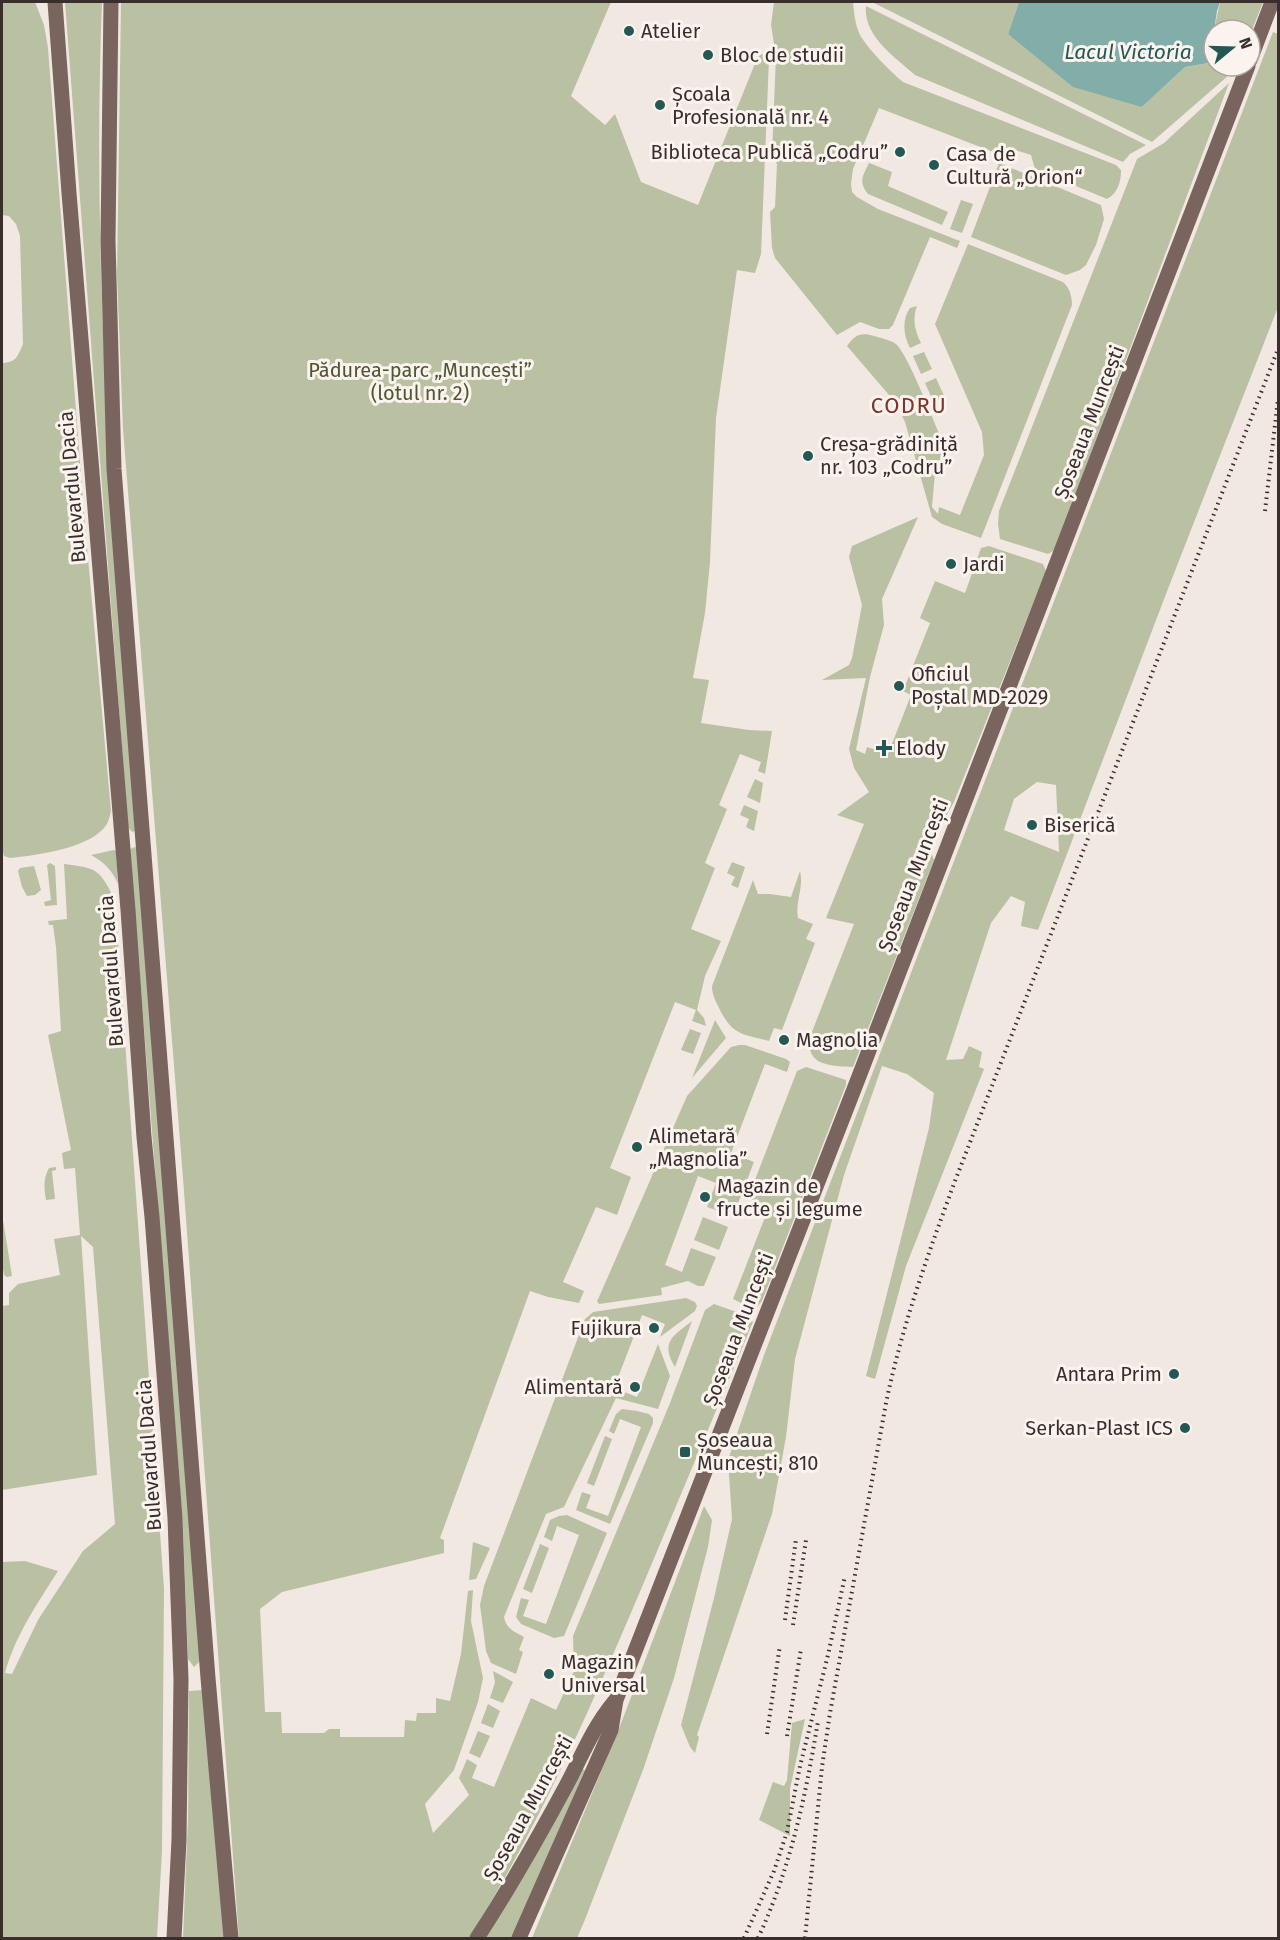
<svg xmlns="http://www.w3.org/2000/svg" width="1280" height="1940" font-family="'Fira Sans',sans-serif">
  <rect width="100%" height="100%" fill="#f2e8e2"/>
  <g fill="#bac0a2" fill-rule="evenodd">
    <path d="M2,2H35L44,25L48,48L84,514L111,811C110,815 109,820 107,824C91,849 36,855 10,858L4,856L2,848V363C17,362 17,357 23,344L20,236L16,224L9,216L2,215Z"/>
    <path d="M65,2H102C91,279 115,555 135,831L132,832L128,827Z"/>
    <path d="M121,2H611L571,96L605,125L615,114L641,182L698,205L758,56L762,54L769,59L761,254L755,273L737,270L716,418L710,562L705,613L693,678L709,680L701,723L749,730L772,731L765,774L758,771L761,762L740,754L719,805L727,809L705,863L715,868L691,929L721,941L705,976L697,1010L704,1018L706,1026L692,1021L696,1010L675,1002L610,1168L631,1177L617,1215L596,1207L563,1282L584,1291L579,1303L548,1297L530,1291L440,1538L444,1540V1553L282,1592L260,1609L265,1712H281L282,1733H324L329,1729H340V1737H404L405,1720L416,1721L417,1713H436V1698L450,1701L461,1654L468,1591L473,1590L471,1621L483,1678L478,1702L454,1770L425,1804L433,1833L469,1795L459,1778L467,1759L477,1765L472,1778L494,1787L531,1698L556,1710L574,1671L573,1636L670,1403L705,1310L714,1304L748,1316L753,1322C716,1411 679,1499 642,1587C591,1707 538,1828 469,1938H239L183,1178L123,429L117,275Z"/>
    <path d="M774,2H853C854,12 855,25 860,35C868,49 890,71 903,82L1116,165L1121,170C1121,182 1118,193 1107,199L1035,169L1031,155L1009,148L996,153L879,108L853,169L851,184L852,192L857,197L878,209L960,241L957,248L930,237L893,325L889,329H879L860,322L837,335L775,258L772,248L770,212L775,207L777,164L772,154L776,56L771,25Z"/>
    <polygon points="872,2 1019,2 1008,34 1142,107 1185,67 1210,63 1214,30 1214,66 1226,66 1223,72 1229,75 1152,142"/>
    <polygon points="1220,2 1263,2 1250,35 1250,30 1214,30"/>
    <path d="M866,6L1146,145L1130,154L1123,162L915,75C895,57 863,36 866,6Z"/>
    <path d="M1273,32L1278,34V307L1166,594L1038,930L1021,926L1025,902L1011,896L991,923L946,1060L963,1059L969,1046L982,1052L979,1067L984,1069L906,1266L875,1379L866,1376L929,1128L934,1093L907,1074L882,1066L844,1175L795,1359L786,1437L772,1514L697,1735L699,1737L695,1753L690,1747L681,1725L714,1598L732,1519L728,1460L764,1355ZM1037,782L1056,785L1059,852L1004,830L1014,799Z"/>
    <polygon points="1229,83 1055,550 1048,554 1000,539 998,524 999,511 1137,159 1164,143"/>
    <path d="M869,163L892,172L888,186L948,212L942,225L868,194C858,181 863,176 869,163Z"/>
    <polygon points="999,163 1101,205 1104,219 1096,245 1086,265 1080,270 1066,275 971,237"/>
    <polygon points="961,200 973,204 962,233 950,229"/>
    <path d="M968,244L1063,282C1070,288 1072,297 1072,305L981,538L942,524L932,517L905,422L895,402L847,346C855,335 860,332 874,336C881,338 890,340 896,344C909,356 934,423 943,442V451L935,473L932,507L938,514L939,507L960,515L984,455L982,432L935,324Z"/>
    <path d="M917,306C912,319 915,331 921,343L910,348C903,335 902,319 910,308Z"/>
    <polygon points="924,352 932,369 921,374 913,356"/>
    <polygon points="936,378 945,398 934,403 925,383"/>
    <path d="M918,517L882,599L884,625L870,677L856,750L865,754L867,747L888,754L911,695L903,691L930,623L920,618L935,581L965,593L981,548L989,546L1043,564L1046,571L954,802L944,820L933,816L921,848L931,852L934,860L853,1067C831,1066 805,1066 810,1037L854,924L826,918L864,824L837,815L869,792L854,768L849,749L866,678L822,680L849,665L852,658L862,605L849,557L852,546Z"/>
    <polygon points="755,779 763,783 760,803 747,797"/>
    <polygon points="744,805 758,811 754,831 746,827 749,819 740,815"/>
    <polygon points="135,847 139,850 200,1661 194,1667 188,1659 183,1528 130,849"/>
    <path d="M114,850L116,851L118,884C112,870 104,862 91,855Z"/>
    <polygon points="732,862 745,867 738,888 731,885 735,877 727,873"/>
    <polygon points="50,863 55,866 57,905 45,906 44,902 51,900 47,865"/>
    <path d="M64,864C98,868 99,869 115,900L164,1589L162,1851L157,1938H2V1562L25,1561L58,1571C37,1604 15,1636 5,1673L12,1674L38,1620L83,1551L115,1524L93,1247L81,1236L97,1475L2,1490V1306L9,1305V1293L18,1284L60,1275L54,1239L80,1235L75,1168L64,1169L62,1153L71,1150L48,1035L61,1031L56,947L53,925H49L48,921L67,919Z"/>
    <polygon points="34,866 41,890 35,895 27,896 22,887 18,871 20,868"/>
    <path d="M800,871C804,888 795,901 798,918L813,924L806,939L815,943L782,1030L774,1028L769,1041C742,1034 732,1035 719,1008C715,1000 712,994 712,986L753,880L758,894H770L791,897Z"/>
    <polygon points="715,1020 726,1038 692,1078"/>
    <polygon points="690,1029 701,1033 693,1054 681,1050"/>
    <polygon points="739,1045 745,1045 786,1059 790,1062 787,1072 765,1064 731,1153 754,1162 733,1216 707,1207 716,1183 698,1176 665,1265 682,1272 691,1248 716,1257 704,1286 698,1286 688,1281 661,1288 662,1295 599,1304 597,1301 599,1297 687,1096 731,1047"/>
    <polygon points="806,1067 846,1080 846,1085 762,1301 757,1307 751,1308 733,1299 769,1207 748,1198 797,1071"/>
    <path d="M56,1167V1170L52,1171L55,1199L46,1200C44,1188 43,1179 49,1168Z"/>
    <polygon points="2,1214 12,1276 7,1277 4,1275 2,1262"/>
    <polygon points="703,1217 728,1227 719,1250 694,1240"/>
    <path d="M686,1298L695,1302L697,1306L695,1311L660,1337L665,1324L642,1315L614,1388L637,1397L658,1344L670,1376L658,1409L616,1398L564,1507L546,1514L504,1617C506,1629 515,1632 524,1637L519,1650L523,1652L516,1674L491,1663L486,1651L480,1605L484,1586L585,1319L593,1312Z"/>
    <path d="M692,1321L675,1367C660,1342 673,1336 692,1321Z"/>
    <polygon points="622,1409 637,1411 649,1414 653,1418 653,1423 610,1524 576,1510 582,1492 591,1495 586,1508 608,1516 641,1427 620,1419 614,1434 609,1431 616,1414"/>
    <polygon points="605,1436 612,1439 594,1486 587,1483"/>
    <polygon points="704,1506 712,1520 708,1547 674,1678 643,1770 584,1922 577,1938 532,1938 620,1726"/>
    <polygon points="567,1515 607,1533 564,1636 554,1638 521,1624 516,1617 521,1598 529,1600 523,1616 546,1624 579,1535 557,1526 552,1541 544,1537 550,1520 559,1516"/>
    <polygon points="473,1542 490,1548 476,1579 469,1580"/>
    <polygon points="540,1544 549,1548 532,1593 523,1589"/>
    <polygon points="493,1671 513,1682 503,1703 490,1698 495,1682"/>
    <polygon points="203,1690 224,1938 183,1938 188,1818 189,1691"/>
    <polygon points="488,1704 500,1711 493,1728 481,1723"/>
    <polygon points="805,1719 790,1789 790,1836 759,1820 773,1782 784,1786 787,1780 792,1723"/>
    <polygon points="478,1731 490,1736 480,1758 469,1753"/>
    <polygon points="581,1769 585,1770 513,1938 485,1938"/>
  </g>
  <polygon fill="#83ada9" points="1019,2 1220,2 1217,11 1209,63 1185,67 1142,107 1073,87 1008,34"/>
  <g fill="none" stroke-linecap="round" stroke-linejoin="round">
    <g stroke="#79645e" stroke-width="15">
      <polyline points="55,2 69,193 128,910 144,1137 152,1217 175,1518 181,1679 179,1840 174,1938"/>
      <polyline points="111,2 108,240 114,469 208,1678 231,1938"/>
      <polyline points="1250,60 1272,2"/>
      <path d="M477,1938C509,1889 538,1838 566,1786C582,1756 592,1729 614,1702"/>
      <polyline points="519,1938 611,1730 616,1700 858,1079 1248,66"/>
    </g>
    <g stroke="#392e2c" stroke-width="4" stroke-dasharray="1.5 4.5" stroke-linecap="butt">
      <polyline points="1265,511 1278,399"/>
      <polyline points="785,1620 796,1539"/>
      <polyline points="793,1625 806,1540"/>
      <polyline points="767,1734 780,1645"/>
      <polyline points="787,1736 801,1649"/>
      <polyline points="744,1938 774,1871 787,1832 800,1766 828,1655 845,1576"/>
      <path d="M758,1938C790,1870 806,1795 818,1721"/>
      <path d="M805,1938L822,1767L830,1713L886,1403C902,1326 928,1254 955,1181L1278,349"/>
    </g>
  </g>
  <g fill="#245854" stroke="#faf3ee" stroke-width="2">
    <circle cx="629" cy="31" r="6"/>
    <circle cx="708" cy="55" r="6"/>
    <circle cx="660" cy="105" r="6"/>
    <circle cx="900" cy="152" r="6"/>
    <circle cx="934" cy="165" r="6"/>
    <circle cx="808" cy="456" r="6"/>
    <circle cx="951" cy="564" r="6"/>
    <circle cx="899" cy="686" r="6"/>
    <path d="M881 739h6v6h6v6h-6v6h-6v-6h-6v-6h6z"/>
    <circle cx="1032" cy="825" r="6"/>
    <circle cx="784" cy="1040" r="6"/>
    <circle cx="637" cy="1147" r="6"/>
    <circle cx="705" cy="1197" r="6"/>
    <circle cx="654" cy="1328" r="6"/>
    <circle cx="1174" cy="1374" r="6"/>
    <circle cx="635" cy="1387" r="6"/>
    <circle cx="1185" cy="1428" r="6"/>
    <rect x="679" y="1446" width="12" height="12" rx="3"/>
    <circle cx="549" cy="1674" r="6"/>
  </g>
  <g text-anchor="middle" dominant-baseline="central" stroke-width="6" stroke-linejoin="round" paint-order="stroke">
    <g font-size="20" fill="#392e2c" stroke="#faf3ee" text-anchor="start">
      <text x="641" y="31">Atelier</text>
      <text x="720" y="55">Bloc de studii</text>
      <text x="672" y="94">Școala<tspan x="672" dy="23">Profesională nr. 4</tspan></text>
      <text x="888" y="152" text-anchor="end">Biblioteca Publică „Codru”</text>
      <text x="946" y="154">Casa de<tspan x="946" dy="23">Cultură „Orion“</tspan></text>
      <text x="820" y="444">Creșa-grădiniță<tspan x="820" dy="23">nr. 103 „Codru”</tspan></text>
      <text x="963" y="564">Jardi</text>
      <text x="911" y="674">Oficiul<tspan x="911" dy="23">Poștal MD-2029</tspan></text>
      <text x="896" y="748">Elody</text>
      <text x="1044" y="825">Biserică</text>
      <text x="796" y="1040">Magnolia</text>
      <text x="649" y="1136">Alimetară<tspan x="649" dy="23">„Magnolia”</tspan></text>
      <text x="717" y="1186">Magazin de<tspan x="717" dy="23">fructe și legume</tspan></text>
      <text x="642" y="1328" text-anchor="end">Fujikura</text>
      <text x="1162" y="1374" text-anchor="end">Antara Prim</text>
      <text x="623" y="1387" text-anchor="end">Alimentară</text>
      <text x="1173" y="1428" text-anchor="end">Serkan-Plast ICS</text>
      <text x="697" y="1440">Șoseaua<tspan x="697" dy="23">Muncești, 810</tspan></text>
      <text x="561" y="1662">Magazin<tspan x="561" dy="23">Universal</tspan></text>
    </g>
    <g font-size="20" fill="#4d5531" stroke="#faf3ee">
      <text x="420" y="370">Pădurea-parc „Muncești”<tspan x="420" dy="23">(lotul nr. 2)</tspan></text>
    </g>
    <g font-size="20" fill="#392e2c" stroke="#faf3ee">
      <text transform="translate(1089 422) rotate(-69)">Șoseaua Muncești</text>
      <text transform="translate(72 487) rotate(-95)">Bulevardul Dacia</text>
      <text transform="translate(913 875) rotate(-69)">Șoseaua Muncești</text>
      <text transform="translate(111 971) rotate(-94)">Bulevardul Dacia</text>
      <text transform="translate(738 1329) rotate(-69)">Șoseaua Muncești</text>
      <text transform="translate(149 1455) rotate(-94)">Bulevardul Dacia</text>
      <text transform="translate(528 1808) rotate(-61)">Șoseaua Muncești</text>
    </g>
    <g font-size="21" font-style="italic" fill="#245854" stroke="#faf3ee">
      <text x="1128" y="52">Lacul Victoria</text>
    </g>
    <g font-size="22" letter-spacing="1.5" fill="#82342b" stroke="#faf3ee">
      <text x="909" y="405">CODRU</text>
    </g>
  </g>
  <rect width="1280" height="1940" fill="none" stroke="#392e2c" stroke-width="6"/>
  <g transform="translate(1232 48) rotate(71)"><circle r="28" fill="#faf3ee" stroke="#ada4a0" stroke-width="1.5"/>
  <path d="M0-4.5L10 22L0 15L-10 22Z" fill="#245854"/>
  <text y="-9" font-size="16" font-weight="bold" text-anchor="middle" fill="#392e2c">N</text>
  </g>
</svg>
